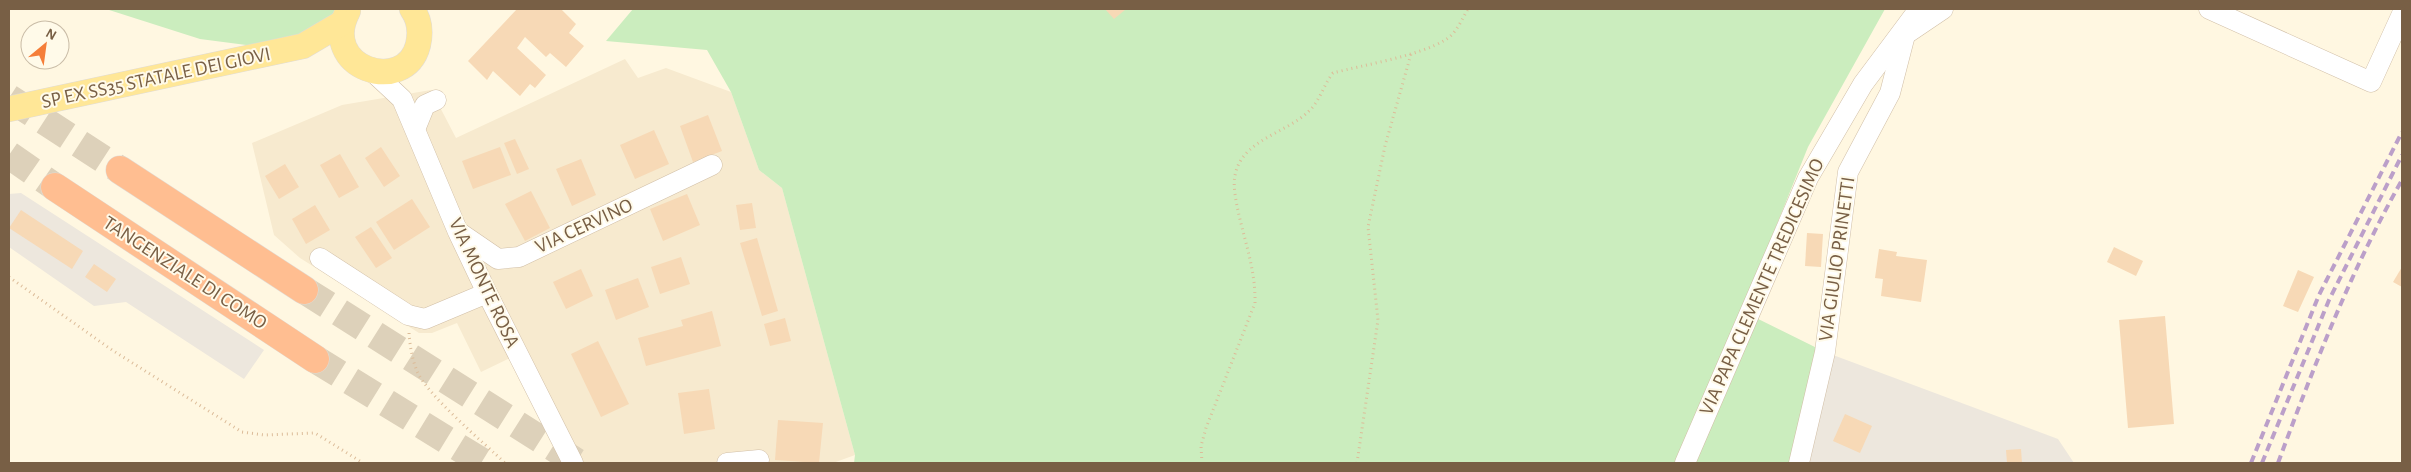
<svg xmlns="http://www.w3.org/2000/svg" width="2411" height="472" font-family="'Alegreya Sans',sans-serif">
  <rect width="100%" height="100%" fill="#fff7e1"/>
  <polygon fill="#f7eacf" points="625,59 638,78 666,68 731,92 759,170 782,188 855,455 833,463 565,463 512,357 481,372 457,323 432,333 419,333 300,258 274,235 252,143 342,105 431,90 456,138"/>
  <g fill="#ede7dd">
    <polygon points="21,193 264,350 244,379 126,302 94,306 9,247 9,194"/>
    <polygon points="1825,352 2058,439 2074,463 1799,463"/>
  </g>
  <g fill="#cbedbe">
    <polygon points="106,9 342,9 336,19 293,37 254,46 200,39"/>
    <polygon points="633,9 1885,9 1808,147 1742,311 1825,352 1799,463 854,463 855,455 782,188 759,170 731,92 707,50 606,41"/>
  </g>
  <g fill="#f7d9b6">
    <polygon points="517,9 561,9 576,24 569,33 584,46 566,67 550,53 546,57 525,37 517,48 546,75 535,88 530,84 520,96 493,71 487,80 468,61"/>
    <polygon points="1105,9 1126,9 1114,19"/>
    <polygon points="708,115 722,151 693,162 680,126"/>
    <polygon points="654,130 669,164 635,179 620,145"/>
    <polygon points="515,139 529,169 517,174 504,143"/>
    <polygon points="381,147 400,176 384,187 365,158"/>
    <polygon points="500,147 511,175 473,189 462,161"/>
    <polygon points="340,154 359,187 339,198 320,165"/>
    <polygon points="581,159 596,195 572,206 556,169"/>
    <polygon points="285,164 299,187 279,199 265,176"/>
    <polygon points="531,191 550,228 525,241 505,204"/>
    <polygon points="687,194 700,225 663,241 650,209"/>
    <polygon points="412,199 430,227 394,250 376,222"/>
    <polygon points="752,203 756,228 740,230 736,205"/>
    <polygon points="315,205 330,230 306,244 292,219"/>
    <polygon points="21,210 83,251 72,269 9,228"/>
    <polygon points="371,227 392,258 376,268 355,237"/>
    <polygon points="1807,233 1823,234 1821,267 1805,266"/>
    <polygon points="757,238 778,311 762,316 740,243"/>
    <polygon points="2114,247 2143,261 2136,276 2107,262"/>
    <polygon points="1879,249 1897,252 1896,256 1927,260 1921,302 1881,296 1883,279 1875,278"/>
    <polygon points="681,257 690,284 660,294 651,267"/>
    <polygon points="94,264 116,279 107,292 85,277"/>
    <polygon points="2402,267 2402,287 2393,282"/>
    <polygon points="581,269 593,296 566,309 553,282"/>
    <polygon points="2298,270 2314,277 2298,312 2283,306"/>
    <polygon points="638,278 649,307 616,320 605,290"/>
    <polygon points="712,311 721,346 646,366 638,338 683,326 681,320"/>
    <polygon points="2165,316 2174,424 2128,428 2119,320"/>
    <polygon points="785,318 791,341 770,346 764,324"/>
    <polygon points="598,341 629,404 601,417 571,354"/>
    <polygon points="709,389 715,429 684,434 678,393"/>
    <polygon points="1845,414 1872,426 1860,453 1833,441"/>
    <polygon points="778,420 823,423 819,463 775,460"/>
    <polygon points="2021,449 2022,463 2007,463 2006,450"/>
  </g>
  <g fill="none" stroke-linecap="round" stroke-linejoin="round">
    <g stroke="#ddd1ba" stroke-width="28" stroke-dasharray="28 14" stroke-linecap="butt">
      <polyline points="9,98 120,170"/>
      <polyline points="9,155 55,187"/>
      <polyline points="304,290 578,463"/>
      <polyline points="315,359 484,463"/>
    </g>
    <g stroke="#d1bfa7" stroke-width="21">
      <g id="minor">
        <polyline points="2209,9 2371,82 2402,14"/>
        <polyline points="1906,34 1943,9"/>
        <polyline points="372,71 402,99 458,232 487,293 573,463"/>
        <polyline points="416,127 425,105 436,100"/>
        <polyline points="460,233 498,259 519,257 712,165"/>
        <polyline points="320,258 408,315 425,319 487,293"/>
        <polyline points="727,463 759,460"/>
        <polyline points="1685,463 1808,178 1863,84 1919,9"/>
        <polyline points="1799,463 1825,352 1848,172 1890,93 1905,35"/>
      </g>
    </g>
    <g stroke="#e1dcd6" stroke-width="26">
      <g id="major">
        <path d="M348,11C318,68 405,96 418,45C421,32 420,20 412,9"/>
        <polyline points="9,109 303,46 342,23"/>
      </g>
    </g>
    <g stroke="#e1dcd6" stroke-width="29">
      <g id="highway">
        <polyline points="120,170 304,290"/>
        <polyline points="55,187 315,359"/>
      </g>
    </g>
    <g stroke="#dcbc99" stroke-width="3" stroke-dasharray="1 4" stroke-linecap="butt">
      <polyline points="9,277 112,350 242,432 264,435 315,433 363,463"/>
      <path d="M409,333C410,346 412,359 417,371C426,394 485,444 505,463"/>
      <path d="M1202,463L1201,446L1206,428L1255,303C1256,265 1240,230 1235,194C1227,140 1285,137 1311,109C1321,98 1324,84 1333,73C1363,65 1419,56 1445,40C1456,34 1462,19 1468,9"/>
      <polyline points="1357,463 1378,320 1368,227 1385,146 1411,54"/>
    </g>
    <use href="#minor" stroke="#fff" stroke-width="20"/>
    <use href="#major" stroke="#ffe797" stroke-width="25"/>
    <use href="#highway" stroke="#ffbe91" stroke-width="28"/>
    <g stroke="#bb9fc9" stroke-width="4" stroke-dasharray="8 5" stroke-linecap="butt">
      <polyline points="2251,463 2319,295 2402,132"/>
      <polyline points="2262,463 2329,300 2402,155"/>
      <path d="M2278,463C2314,366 2351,270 2402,180"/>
    </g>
  </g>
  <g text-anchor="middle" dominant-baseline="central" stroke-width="4" stroke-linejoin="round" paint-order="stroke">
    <g font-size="20" fill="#785f45" stroke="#fffae9">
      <text transform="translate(156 78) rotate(-12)">SP EX SS35 STATALE DEI GIOVI</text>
      <text transform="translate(584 226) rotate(-25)">VIA CERVINO</text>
      <text transform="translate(1837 259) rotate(-82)">VIA GIULIO PRINETTI</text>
      <text transform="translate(185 273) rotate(33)">TANGENZIALE DI COMO</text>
      <text transform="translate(484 283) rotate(65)">VIA MONTE ROSA</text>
      <text transform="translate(1762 287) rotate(-66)">VIA PAPA CLEMENTE TREDICESIMO</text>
    </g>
  </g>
  <rect width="2411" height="472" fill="none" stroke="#785f45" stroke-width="20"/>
  <g transform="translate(45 45) rotate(29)"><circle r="24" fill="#fffae9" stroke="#c9bca7"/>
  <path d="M0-4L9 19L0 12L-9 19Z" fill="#f57e39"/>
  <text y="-8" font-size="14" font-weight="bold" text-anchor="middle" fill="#785f45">N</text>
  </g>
</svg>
